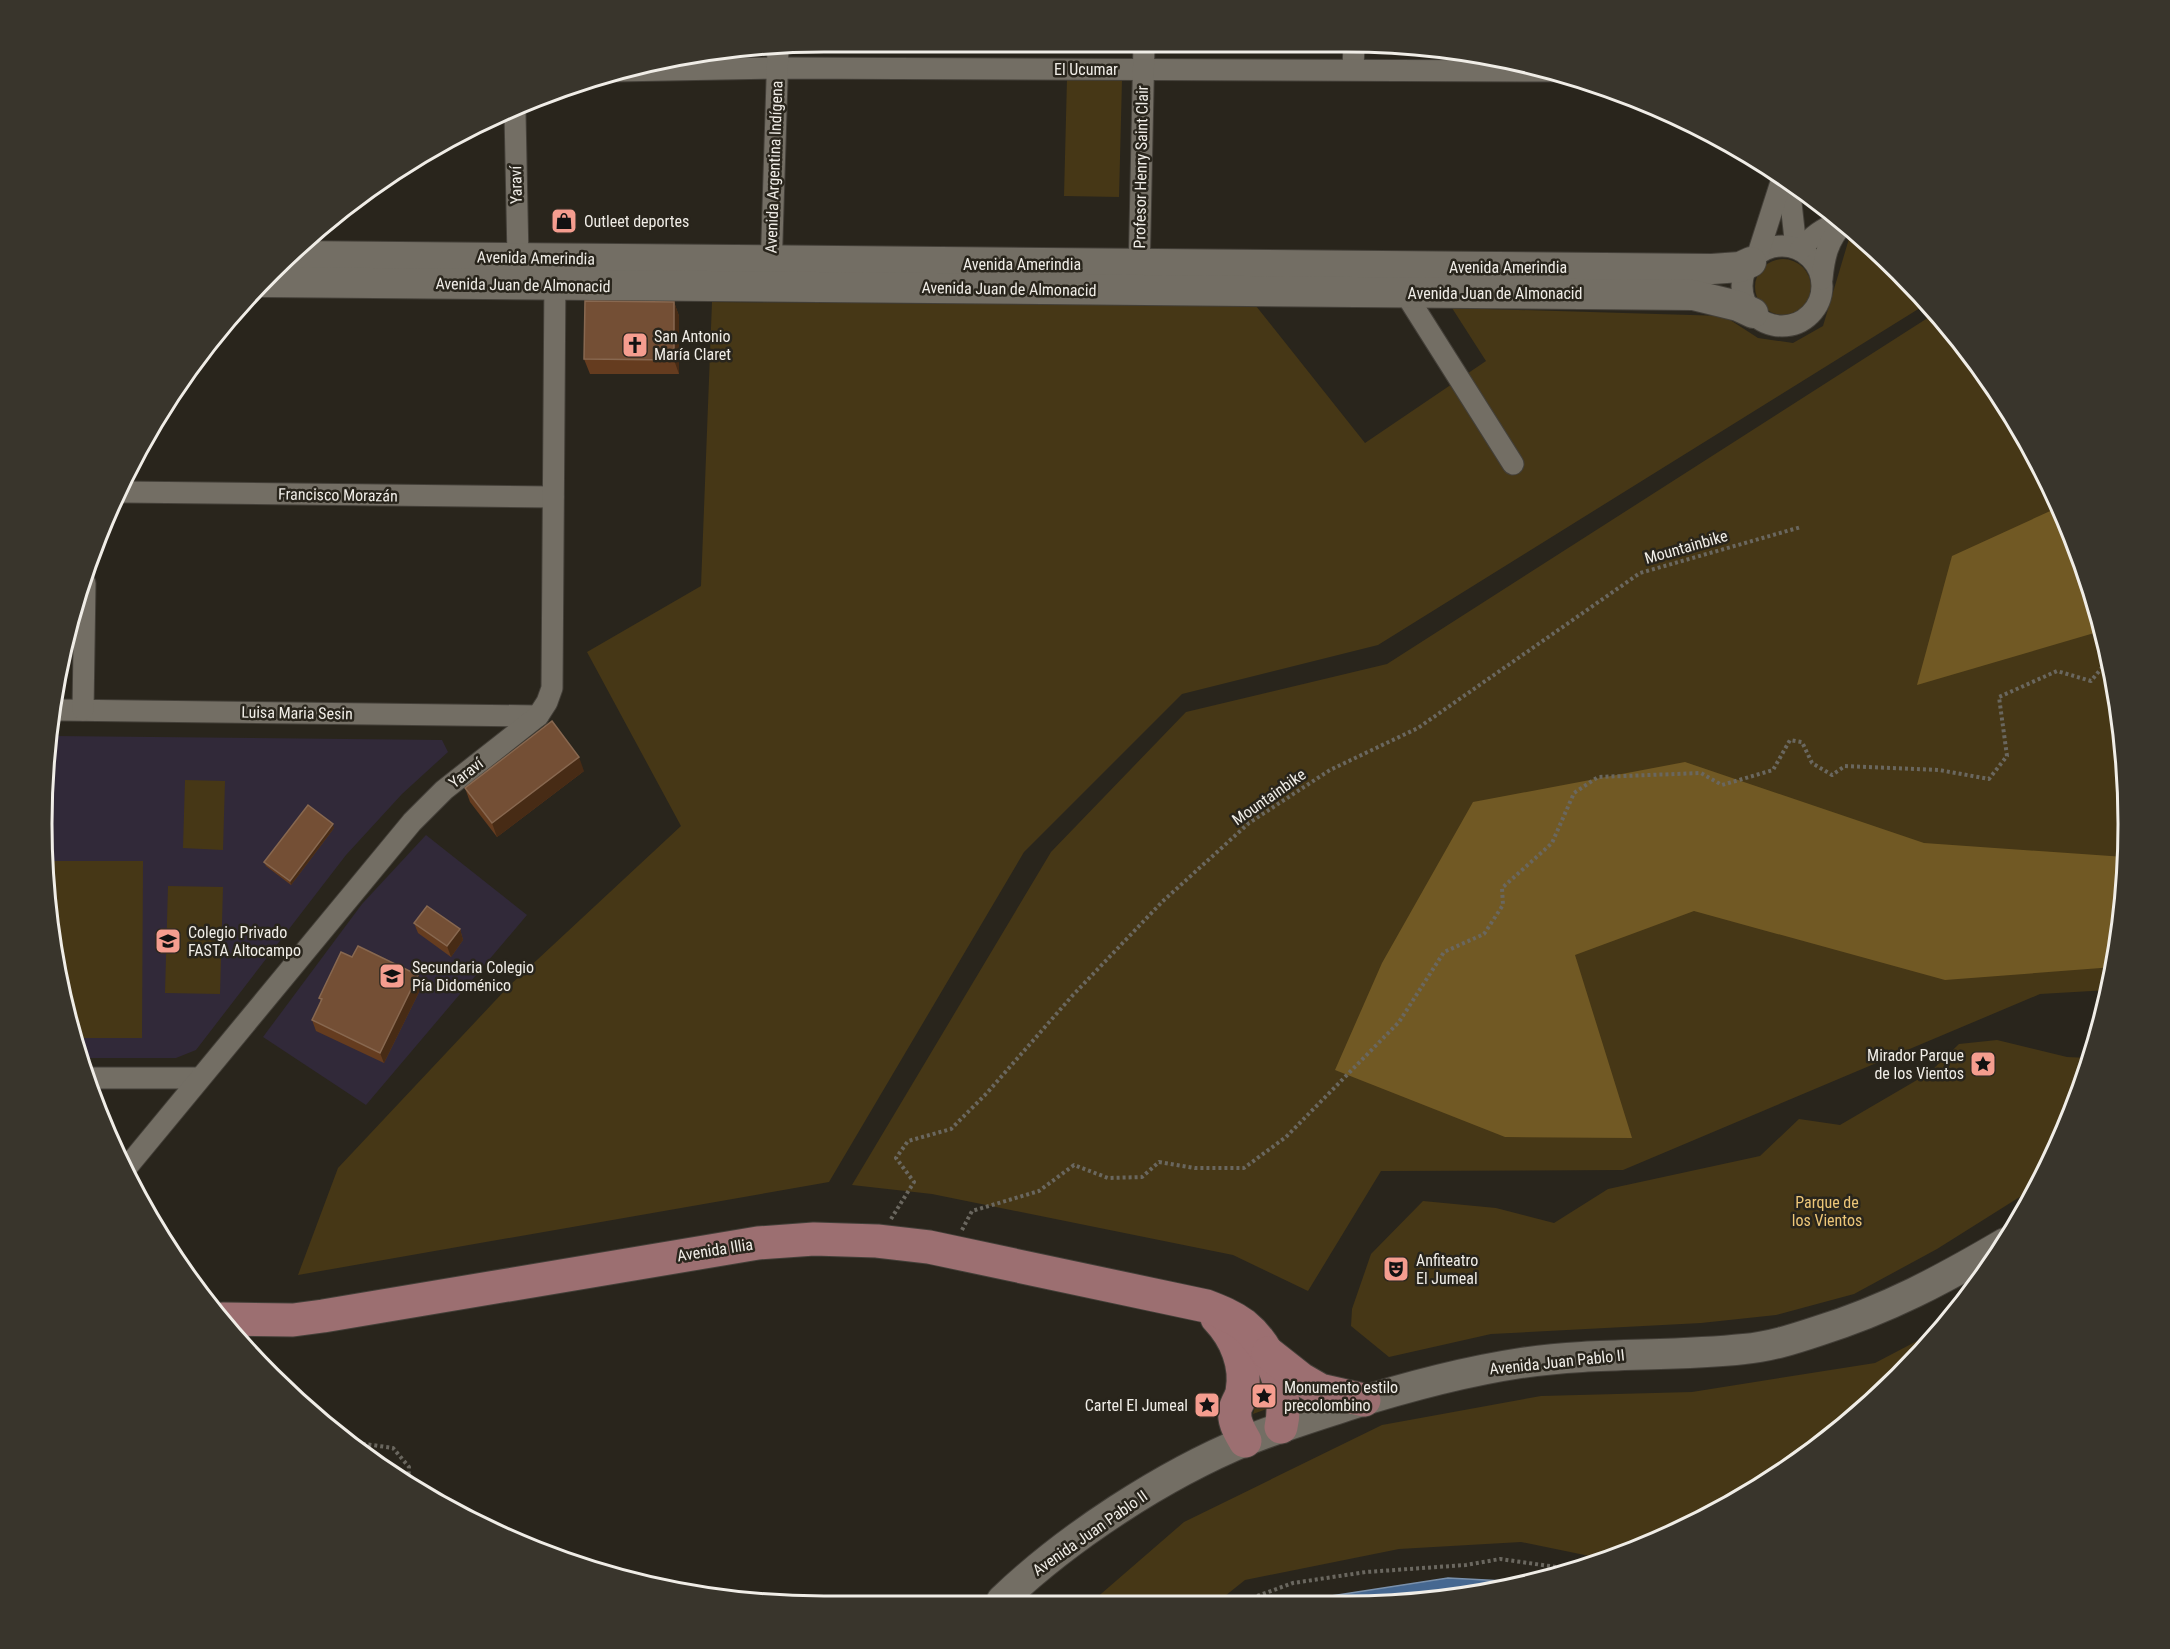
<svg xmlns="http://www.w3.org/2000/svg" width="2170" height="1649" font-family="'Roboto Condensed',sans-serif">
  <rect width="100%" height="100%" fill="#29251c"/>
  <g fill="#312939">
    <polygon points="54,736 442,740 448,752 402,794 346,855 196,1050 176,1058 80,1058 69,1027 42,825"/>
    <polygon points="426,835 527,915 366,1105 263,1037 362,904"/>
  </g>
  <g fill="#463716">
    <polygon points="1067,79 1122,80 1119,197 1064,196"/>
    <polygon points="1851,232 1928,303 1378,645 1182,694 1024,852 829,1182 298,1275 338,1168 509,986 681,826 587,652 701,586 712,302 1256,306 1365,443 1486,361 1452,308 1724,316 1758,338 1793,343 1823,326"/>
    <circle cx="1783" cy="287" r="28"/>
    <polygon points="1937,312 1996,390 2069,525 2113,672 2128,825 2113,977 2109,990 2040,994 1623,1170 1381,1171 1308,1291 1233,1255 932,1194 852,1185 1051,852 1186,712 1387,664"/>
    <polygon points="185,780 225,781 223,850 183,848"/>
    <polygon points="47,861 143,861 142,1038 73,1038 69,1027"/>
    <polygon points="168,886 223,887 220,994 165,993"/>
    <polygon points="1997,1040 2067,1057 2088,1058 2068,1124 2034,1188 1937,1249 1854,1294 1776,1315 1701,1323 1491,1334 1389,1357 1351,1326 1352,1309 1371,1254 1423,1201 1496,1208 1554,1223 1608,1189 1760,1156 1799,1119 1840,1125 1929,1073 1959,1044"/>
    <polygon points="1938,1330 1899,1378 1780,1475 1609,1560 1521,1542 1399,1549 1245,1580 1220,1600 1094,1600 1184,1522 1382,1425 1541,1396 1692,1392 1875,1363"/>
    <polygon points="1255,1363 1277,1405 1253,1414 1257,1400"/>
  </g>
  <g fill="#715924">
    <polygon points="2059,507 2069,525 2101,631 1917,685 1952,556"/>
    <polygon points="1685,762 1924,843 2125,857 2114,967 1945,980 1694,911 1575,955 1632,1138 1505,1137 1335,1070 1382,963 1473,802"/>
  </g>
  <polygon fill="#466891" stroke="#7990ab" stroke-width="1.5" points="1448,1578 1524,1582 1447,1600 1321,1600 1331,1596"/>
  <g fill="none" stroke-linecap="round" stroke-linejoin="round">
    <g stroke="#433f38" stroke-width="23">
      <g id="street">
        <polyline points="1353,69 1354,44"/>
        <polyline points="616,71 778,68 1555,71"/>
        <polyline points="515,113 518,258"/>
        <polyline points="1784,180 1791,203 1796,248"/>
        <circle cx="1782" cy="286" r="40"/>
        <path d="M1800,250C1812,236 1823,228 1841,221"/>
        <polyline points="1758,254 1782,179"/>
        <polyline points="771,272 778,48"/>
        <polyline points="1139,276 1144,43"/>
        <path d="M1822,279C1824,257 1828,240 1843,224"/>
        <polyline points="1405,293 1513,464"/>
        <polyline points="122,492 553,497"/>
        <polyline points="57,710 538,716"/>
        <polyline points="83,710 85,583"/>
        <polyline points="88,1078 199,1078"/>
        <polyline points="123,1172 412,822 444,790 538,716 547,702 552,688 555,273"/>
      </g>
    </g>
    <g stroke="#433f38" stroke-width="32">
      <g id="secondary">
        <polyline points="291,256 1712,269 1740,267 1751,262"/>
        <polyline points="263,282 1693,295 1738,306 1753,313"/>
        <path d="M1002,1600C1068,1537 1163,1475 1248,1440C1280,1427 1313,1417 1346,1406C1403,1388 1461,1372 1521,1363C1594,1352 1670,1357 1744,1349C1769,1347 1794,1339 1818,1331C1888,1309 1942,1280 2005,1243"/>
      </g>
    </g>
    <g stroke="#433f38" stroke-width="35">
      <g id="primary">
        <path d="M1217,1318C1236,1338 1247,1365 1242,1392C1241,1398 1236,1404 1235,1410C1233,1422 1240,1432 1245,1441"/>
        <path d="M223,1319L293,1320L323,1316L758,1243L814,1239L877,1241L929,1247L1206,1306C1219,1311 1232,1316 1244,1325C1271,1347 1289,1393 1281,1427"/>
        <polyline points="1268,1353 1301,1379 1320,1390 1364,1400"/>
      </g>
    </g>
    <g stroke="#6a675f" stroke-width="4" stroke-dasharray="3 3" stroke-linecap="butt">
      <polyline points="891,1219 914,1182 896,1158 908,1141 951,1129 987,1093 1073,995 1162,902 1249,823 1330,770 1418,728 1640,573 1801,527"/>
      <polyline points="962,1230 972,1211 1039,1191 1074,1165 1108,1178 1142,1177 1159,1162 1195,1168 1244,1168 1286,1137 1399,1022 1444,952 1484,934 1503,905 1502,888 1552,843 1574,793 1598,777 1701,773 1722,785 1773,770 1790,740 1802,742 1812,763 1832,775 1845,766 1939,770 1989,779 2007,756 1999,697 2057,671 2091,681 2109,659"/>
      <polyline points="360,1451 365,1444 393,1448 409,1467 408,1485"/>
      <polyline points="1246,1600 1293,1583 1366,1572 1466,1565 1500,1559 1578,1570"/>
    </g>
    <use href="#street" stroke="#736e64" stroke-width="21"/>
    <use href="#secondary" stroke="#736e64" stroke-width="30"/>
    <use href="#primary" stroke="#9c6f71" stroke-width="33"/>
  </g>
  <g fill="#653c1f">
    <polygon points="674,302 679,316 679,374 590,374 584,359"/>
    <polygon points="584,771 497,837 470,802 465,788"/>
    <polygon points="334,828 291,885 266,866 264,862"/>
    <polygon points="414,923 460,929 463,940 451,957 418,933"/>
    <polygon points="352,957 422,986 384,1063 316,1031 312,1020 321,1002 319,998"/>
  </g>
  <g fill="#472b15">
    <polygon points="674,302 679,316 679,374 674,360"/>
    <polygon points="579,757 584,771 497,837 492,823"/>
    <polygon points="333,824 334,828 291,885 290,881"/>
    <polygon points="460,929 463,940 451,957 447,946"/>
    <polygon points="418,975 422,986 384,1063 380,1053"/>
  </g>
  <g fill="#744f35" stroke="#886850" stroke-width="1.5">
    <polygon points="585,301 674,302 674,360 584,359"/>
    <polygon points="552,721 579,757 492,823 465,788"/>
    <polygon points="308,805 333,824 290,881 264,862"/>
    <polygon points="427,906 460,929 447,946 414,923"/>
    <polygon points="358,946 418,975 380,1053 312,1020 322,999 319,998 341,952 352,957"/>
  </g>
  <defs>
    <g id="shop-square" transform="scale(1.35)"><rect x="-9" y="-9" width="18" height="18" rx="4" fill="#f59d8f" stroke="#29251c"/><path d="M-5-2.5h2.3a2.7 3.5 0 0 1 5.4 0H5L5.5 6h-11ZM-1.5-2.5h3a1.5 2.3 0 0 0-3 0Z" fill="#111"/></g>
    <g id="church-square" transform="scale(1.35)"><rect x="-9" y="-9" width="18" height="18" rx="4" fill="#f59d8f" stroke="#29251c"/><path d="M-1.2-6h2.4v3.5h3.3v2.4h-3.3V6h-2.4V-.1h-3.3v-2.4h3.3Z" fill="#111"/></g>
    <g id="school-square" transform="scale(1.35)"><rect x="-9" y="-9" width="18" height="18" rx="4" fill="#f59d8f" stroke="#29251c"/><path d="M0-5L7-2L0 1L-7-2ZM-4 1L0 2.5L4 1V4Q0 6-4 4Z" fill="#111"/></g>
    <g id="sight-square" transform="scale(1.35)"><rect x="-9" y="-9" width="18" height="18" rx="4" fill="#f59d8f" stroke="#29251c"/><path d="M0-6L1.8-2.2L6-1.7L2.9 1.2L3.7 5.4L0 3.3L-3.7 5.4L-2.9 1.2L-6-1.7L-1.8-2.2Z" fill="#111"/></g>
    <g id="theatre-square" transform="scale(1.35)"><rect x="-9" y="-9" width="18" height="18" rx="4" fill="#f59d8f" stroke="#29251c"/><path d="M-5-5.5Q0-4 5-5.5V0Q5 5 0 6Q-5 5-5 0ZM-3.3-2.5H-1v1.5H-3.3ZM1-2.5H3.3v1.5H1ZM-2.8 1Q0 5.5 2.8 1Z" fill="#111"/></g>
  </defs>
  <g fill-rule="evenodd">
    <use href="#shop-square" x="564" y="221"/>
    <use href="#church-square" x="635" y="345"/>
    <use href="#school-square" x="168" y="941"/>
    <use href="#school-square" x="392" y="976"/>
    <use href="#sight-square" x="1983" y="1064"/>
    <use href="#theatre-square" x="1396" y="1269"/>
    <use href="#sight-square" x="1264" y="1396"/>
    <use href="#sight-square" x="1207" y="1405"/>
  </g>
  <g text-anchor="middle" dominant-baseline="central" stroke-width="5" stroke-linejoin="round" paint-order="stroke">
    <g font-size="16" fill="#f0ede7" stroke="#29251c">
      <text x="1086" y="69">El Ucumar</text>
      <text transform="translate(774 167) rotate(-88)">Avenida Argentina Indígena</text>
      <text transform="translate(1141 167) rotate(-89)">Profesor Henry Saint Clair</text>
      <text transform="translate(516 185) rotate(-91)">Yaraví</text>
      <text transform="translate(536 258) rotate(1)">Avenida Amerindia</text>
      <text x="1022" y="264">Avenida Amerindia</text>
      <text x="1508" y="267">Avenida Amerindia</text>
      <text transform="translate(523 285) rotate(1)">Avenida Juan de Almonacid</text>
      <text transform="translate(1009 289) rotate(1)">Avenida Juan de Almonacid</text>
      <text x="1495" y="293">Avenida Juan de Almonacid</text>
      <text transform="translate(338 495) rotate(1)">Francisco Morazán</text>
      <text transform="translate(1686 547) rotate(-16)">Mountainbike</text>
      <text transform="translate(297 713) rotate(1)">Luisa Maria Sesin</text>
      <text transform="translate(466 773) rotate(-38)">Yaraví</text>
      <text transform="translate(1269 797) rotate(-35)">Mountainbike</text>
      <text transform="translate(715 1250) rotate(-9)">Avenida Illia</text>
      <text transform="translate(1557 1362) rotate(-6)">Avenida Juan Pablo II</text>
      <text transform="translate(1090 1533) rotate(-35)">Avenida Juan Pablo II</text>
    </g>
    <g font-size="16" fill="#f0ede7" stroke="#29251c" text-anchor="start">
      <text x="584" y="221">Outleet deportes</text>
      <text x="654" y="336">San Antonio<tspan x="654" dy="18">María Claret</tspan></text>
      <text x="188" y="932">Colegio Privado<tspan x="188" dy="18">FASTA Altocampo</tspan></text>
      <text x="412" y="967">Secundaria Colegio<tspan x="412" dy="18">Pía Didoménico</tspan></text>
      <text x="1964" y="1055" text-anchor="end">Mirador Parque<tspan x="1964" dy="18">de los Vientos</tspan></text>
      <text x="1416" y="1260">Anfiteatro<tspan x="1416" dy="18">El Jumeal</tspan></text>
      <text x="1284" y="1387">Monumento estilo<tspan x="1284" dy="18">precolombino</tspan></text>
      <text x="1188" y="1405" text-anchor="end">Cartel El Jumeal</text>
    </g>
    <g font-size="16" fill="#edc678" stroke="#29251c">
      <text x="1827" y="1202">Parque de<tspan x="1827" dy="18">los Vientos</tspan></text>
    </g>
  </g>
  <path d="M0 0H2170V1649H0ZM824 52H1346A772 772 0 0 1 2118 824V824A772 772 0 0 1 1346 1596H824A772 772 0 0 1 52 824V824A772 772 0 0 1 824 52Z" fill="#39352c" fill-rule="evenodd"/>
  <path fill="none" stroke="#f0ede7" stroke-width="3" d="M824 52H1346A772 772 0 0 1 2118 824V824A772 772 0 0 1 1346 1596H824A772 772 0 0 1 52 824V824A772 772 0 0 1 824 52Z"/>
</svg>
